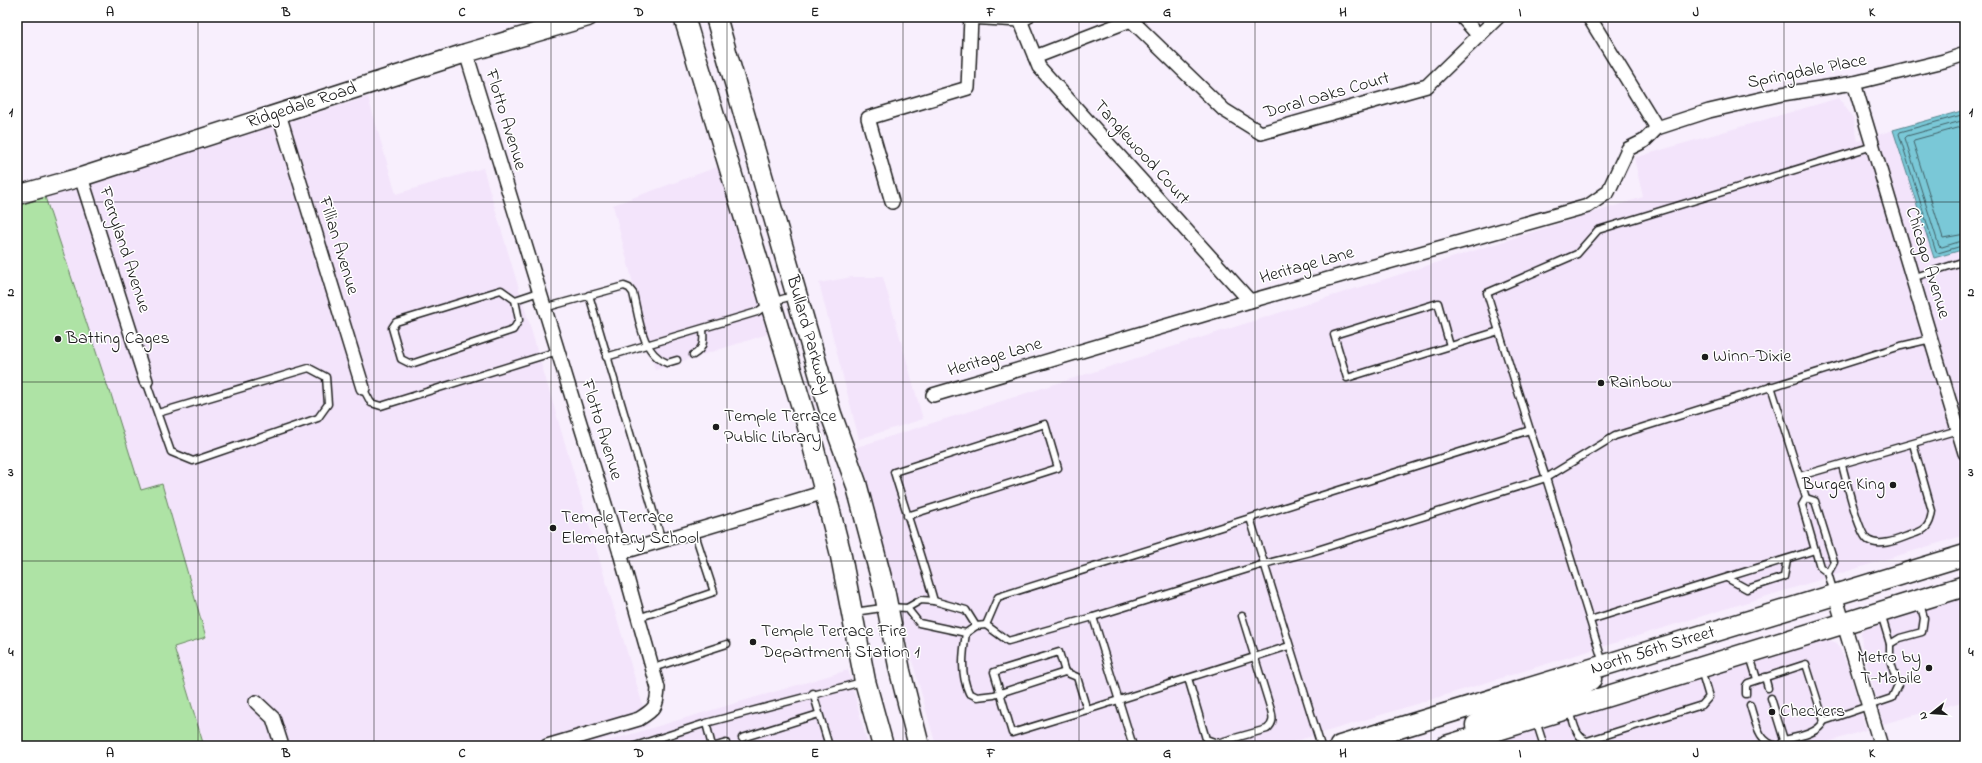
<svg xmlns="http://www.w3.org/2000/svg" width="1982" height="763" font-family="'Indie Flower',sans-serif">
  <rect width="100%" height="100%" fill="#f8effd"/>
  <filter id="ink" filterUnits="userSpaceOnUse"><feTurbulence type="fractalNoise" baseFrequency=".025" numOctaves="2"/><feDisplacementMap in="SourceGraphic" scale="8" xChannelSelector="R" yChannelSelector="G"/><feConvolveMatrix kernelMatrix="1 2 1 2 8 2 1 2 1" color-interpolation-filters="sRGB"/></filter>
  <g filter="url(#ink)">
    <g fill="#f3e4fb">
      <polygon points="368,97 396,194 483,168 649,726 581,746 205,746 175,648 207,638 162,483 141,490 45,197"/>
      <polygon points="1839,98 1853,118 1858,141 1893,130 1934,258 1965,249 1965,535 1280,746 936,746 907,642 857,447 1643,197 1634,158"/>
      <polygon points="720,166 771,333 655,370 613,205"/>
      <polygon points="852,277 883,277 923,419 859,439 819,283"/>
      <polygon points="1965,593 1965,701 1883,724 1862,646 1861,633 1868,623"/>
      <polygon points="1826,639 1837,643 1849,669 1866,730 1816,746 1480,746"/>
      <polygon points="848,670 868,746 591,746"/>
    </g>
    <polygon fill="#aee3a5" stroke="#658060" points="45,197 109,391 110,391 141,490 162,484 206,637 174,647 204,746 17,746 17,206"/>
    <polygon fill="#7ac8d7" stroke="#54838c" points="1965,110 1965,249 1934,258 1893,130"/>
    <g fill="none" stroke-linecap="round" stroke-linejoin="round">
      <g stroke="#426167" stroke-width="1">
        <polyline points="1965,114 1900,132 1899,134 1936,252 1938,253 1965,245"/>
        <polyline points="1965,120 1907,136 1905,138 1939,246 1942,247 1965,240"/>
        <polyline points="1965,126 1914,140 1913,142 1943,238 1965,234"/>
      </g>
      <g stroke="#1c1c1c" stroke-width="9">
        <g id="lane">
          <polyline points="1912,278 1965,261"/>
          <polyline points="589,295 662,541"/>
          <polyline points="515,300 519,320 513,330 411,364 401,359 392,328 396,322 501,290 515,300 539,292"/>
          <path d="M544,308L624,286L629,288L633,293C639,317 641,353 667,363L677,360"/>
          <polyline points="1450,346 1438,303 1334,335 1347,378 1499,331"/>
          <path d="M693,355C704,349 704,341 703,329"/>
          <polyline points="606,357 757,312 771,302 793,296"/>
          <polyline points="146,381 171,452 193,461 318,418 328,404 326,377 309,368 158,413"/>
          <polyline points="1771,386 1806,498 1802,505 1820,567 1828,573 1834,593"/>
          <polyline points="363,388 371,403 381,406 558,351"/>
          <polyline points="1530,430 1487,293 1577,254 1598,230 1873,146"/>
          <path d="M1842,465C1846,479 1858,533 1868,540C1880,548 1899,539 1910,535C1925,531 1930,527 1932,511L1913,444"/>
          <polyline points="1800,476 1965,428"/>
          <polyline points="1806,498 1815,501 1834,562 1828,573"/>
          <path d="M907,516L1058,468L1045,424L894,472C907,515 922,558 934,601"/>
          <polyline points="1250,518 1530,430 1546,478 1311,552 1264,564 1093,617 1008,641 986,625 998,597 1250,518 1321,746"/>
          <polyline points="1727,578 1747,589 1784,577 1787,559"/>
          <polyline points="907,608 919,623 966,633 976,626 986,625"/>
          <polyline points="854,612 889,607 907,608 921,600 934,601 966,610 976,626"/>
          <polyline points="1093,617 1133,746"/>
          <polyline points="638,618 714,592 694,531"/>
          <polyline points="1590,620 1815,550"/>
          <path d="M966,633C963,653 960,674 969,693L977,697L994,695L1065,672L1077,677L1087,710L1289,646"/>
          <polyline points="1890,644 1900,638 1922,632 1924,618 1920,603"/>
          <polyline points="1750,656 1757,679"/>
          <polyline points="1603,663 1546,478 1615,436 1901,346 1931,339"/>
          <polyline points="653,668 727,644"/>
          <polyline points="1065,672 1059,652 994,672 1012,733 1087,710"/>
          <polyline points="1765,677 1768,688"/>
          <path d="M1188,678L1206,739L1217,743L1267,729C1274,723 1273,718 1271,710L1242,616"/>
          <polyline points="813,693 829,746"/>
          <polyline points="1746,694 1746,686 1748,683 1806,664 1824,721 1892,698 1898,685 1890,660 1890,644 1881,614"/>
          <path d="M1771,698L1784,740C1797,737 1818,734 1824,721"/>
          <path d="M1750,705C1755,721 1759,746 1780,746L1784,740"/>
          <path d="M1570,711C1574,722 1575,737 1587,741L1702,705L1709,697L1701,670"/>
          <polyline points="1536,721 1544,746"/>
          <polyline points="706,723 712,746"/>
          <polyline points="742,738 819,714"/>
          <polyline points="635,746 706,723 862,682"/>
          <polyline points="716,746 726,743"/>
        </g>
      </g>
      <g stroke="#1c1c1c" stroke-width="16">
        <g id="street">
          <polyline points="968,17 1020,20 1027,17"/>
          <polyline points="1462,17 1479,36"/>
          <polyline points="1589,17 1657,128"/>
          <polyline points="1020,20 1039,67 1250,301"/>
          <polyline points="1131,20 1224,110 1261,133 1427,86 1498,17"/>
          <path d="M466,53L620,553L658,688C657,707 655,709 639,719L547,746"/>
          <polyline points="1035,57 1131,20 1133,17"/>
          <polyline points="1854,83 1965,453"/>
          <polyline points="279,114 363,388"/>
          <polyline points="81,177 146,381"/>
          <polyline points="892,202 868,118 968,88 971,18"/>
          <polyline points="933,395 1250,301 1588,206 1608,192 1628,149 1644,141 1657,128 1709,111 1782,94 1854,83 1944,61 1965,54"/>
          <polyline points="620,553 825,492"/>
          <polyline points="1835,595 1881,746"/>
          <polyline points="256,702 273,718 282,746"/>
        </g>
      </g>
      <g stroke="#1c1c1c" stroke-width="21">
        <polyline id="secondary" points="17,195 81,177 466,53 588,17"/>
      </g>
      <g stroke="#1c1c1c" stroke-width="23">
        <g id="primary">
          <polyline points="684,17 809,430 840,551 865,681 883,746"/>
          <polyline points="716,17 831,414 856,483 884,589 900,671 919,746"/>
          <path d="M1477,736L1476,725C1512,703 1557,703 1591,679"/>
          <polyline points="1340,746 1965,555"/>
          <polyline points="1446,746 1965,586"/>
        </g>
      </g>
      <use href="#lane" stroke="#fff" stroke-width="6"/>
      <use href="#street" stroke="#fff" stroke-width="13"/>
      <use href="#secondary" stroke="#fff" stroke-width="18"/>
      <use href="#primary" stroke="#fff" stroke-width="20"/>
    </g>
  </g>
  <path fill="none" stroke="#1c1c1c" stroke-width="1" stroke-opacity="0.55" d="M198,17V746M374,17V746M551,17V746M727,17V746M903,17V746M1079,17V746M1255,17V746M1431,17V746M1608,17V746M1784,17V746M17,202H1965M17,382H1965M17,561H1965"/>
  <g fill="#1c1c1c" stroke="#fff" stroke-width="1.5">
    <circle cx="58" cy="339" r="4"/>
    <circle cx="1705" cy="357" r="4"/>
    <circle cx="1601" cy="383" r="4"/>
    <circle cx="716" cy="427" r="4"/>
    <circle cx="1893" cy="485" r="4"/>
    <circle cx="553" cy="528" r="4"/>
    <circle cx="753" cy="642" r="4"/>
    <circle cx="1929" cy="668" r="4"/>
    <circle cx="1772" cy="712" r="4"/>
  </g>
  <g text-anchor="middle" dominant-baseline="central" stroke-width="3" stroke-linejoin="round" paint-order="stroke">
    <g font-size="18" fill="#1c1c1c" stroke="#fff">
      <text transform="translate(1807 72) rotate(-11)">Springdale Place</text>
      <text transform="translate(1327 96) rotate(-16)">Doral Oaks Court</text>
      <text transform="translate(302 106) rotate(-18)">Ridgedale Road</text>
      <text transform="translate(505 120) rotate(73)">Flotto Avenue</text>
      <text transform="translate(1141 153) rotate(48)">Tanglewood Court</text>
      <text transform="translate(338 246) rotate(73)">Fillian Avenue</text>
      <text transform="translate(124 250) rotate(72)">Ferryland Avenue</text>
      <text transform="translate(1927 263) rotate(73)">Chicago Avenue</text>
      <text transform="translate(1307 266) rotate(-16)">Heritage Lane</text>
      <text transform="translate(808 335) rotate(74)">Bullard Parkway</text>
      <text transform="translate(995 358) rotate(-17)">Heritage Lane</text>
      <text transform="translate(601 430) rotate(73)">Flotto Avenue</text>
      <text transform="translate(1653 651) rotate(-17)">North 56th Street</text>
    </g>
    <g font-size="18" fill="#1c1c1c" stroke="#fff" text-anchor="start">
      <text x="66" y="339">Batting Cages</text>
      <text x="1713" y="357">Winn-Dixie</text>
      <text x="1609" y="383">Rainbow</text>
      <text x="724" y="417">Temple Terrace<tspan x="724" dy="21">Public Library</tspan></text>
      <text x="1885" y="485" text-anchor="end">Burger King</text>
      <text x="561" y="518">Temple Terrace<tspan x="561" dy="21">Elementary School</tspan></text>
      <text x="761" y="632">Temple Terrace Fire<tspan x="761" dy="21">Department Station 1</tspan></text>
      <text x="1921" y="658" text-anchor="end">Metro by<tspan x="1921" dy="21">T-Mobile</tspan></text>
      <text x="1780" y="712">Checkers</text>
    </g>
  </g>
  <rect width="1982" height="763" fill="none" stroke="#fff" stroke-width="44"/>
  <g transform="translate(1932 713) rotate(253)" stroke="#ffffff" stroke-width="3" paint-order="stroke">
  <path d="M0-3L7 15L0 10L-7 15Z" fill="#1c1c1c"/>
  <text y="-6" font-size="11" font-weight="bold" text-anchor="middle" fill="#1c1c1c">N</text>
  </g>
  <rect x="22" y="22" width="1938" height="719" fill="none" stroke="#1c1c1c" stroke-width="1.5"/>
  <g font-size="13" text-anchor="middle" font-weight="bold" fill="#1c1c1c">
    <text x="110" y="16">A</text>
    <text x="286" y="16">B</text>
    <text x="462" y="16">C</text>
    <text x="639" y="16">D</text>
    <text x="815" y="16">E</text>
    <text x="991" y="16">F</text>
    <text x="1167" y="16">G</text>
    <text x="1343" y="16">H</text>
    <text x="1520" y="16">I</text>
    <text x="1696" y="16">J</text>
    <text x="1872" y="16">K</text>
    <text x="11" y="116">1</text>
    <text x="1971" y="116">1</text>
    <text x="11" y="296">2</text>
    <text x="1971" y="296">2</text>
    <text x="11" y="476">3</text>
    <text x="1971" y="476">3</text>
    <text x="11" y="656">4</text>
    <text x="1971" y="656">4</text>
    <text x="110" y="757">A</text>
    <text x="286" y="757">B</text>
    <text x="462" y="757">C</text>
    <text x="639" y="757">D</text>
    <text x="815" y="757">E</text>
    <text x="991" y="757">F</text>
    <text x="1167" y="757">G</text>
    <text x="1343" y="757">H</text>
    <text x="1520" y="757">I</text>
    <text x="1696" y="757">J</text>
    <text x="1872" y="757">K</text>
  </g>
</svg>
